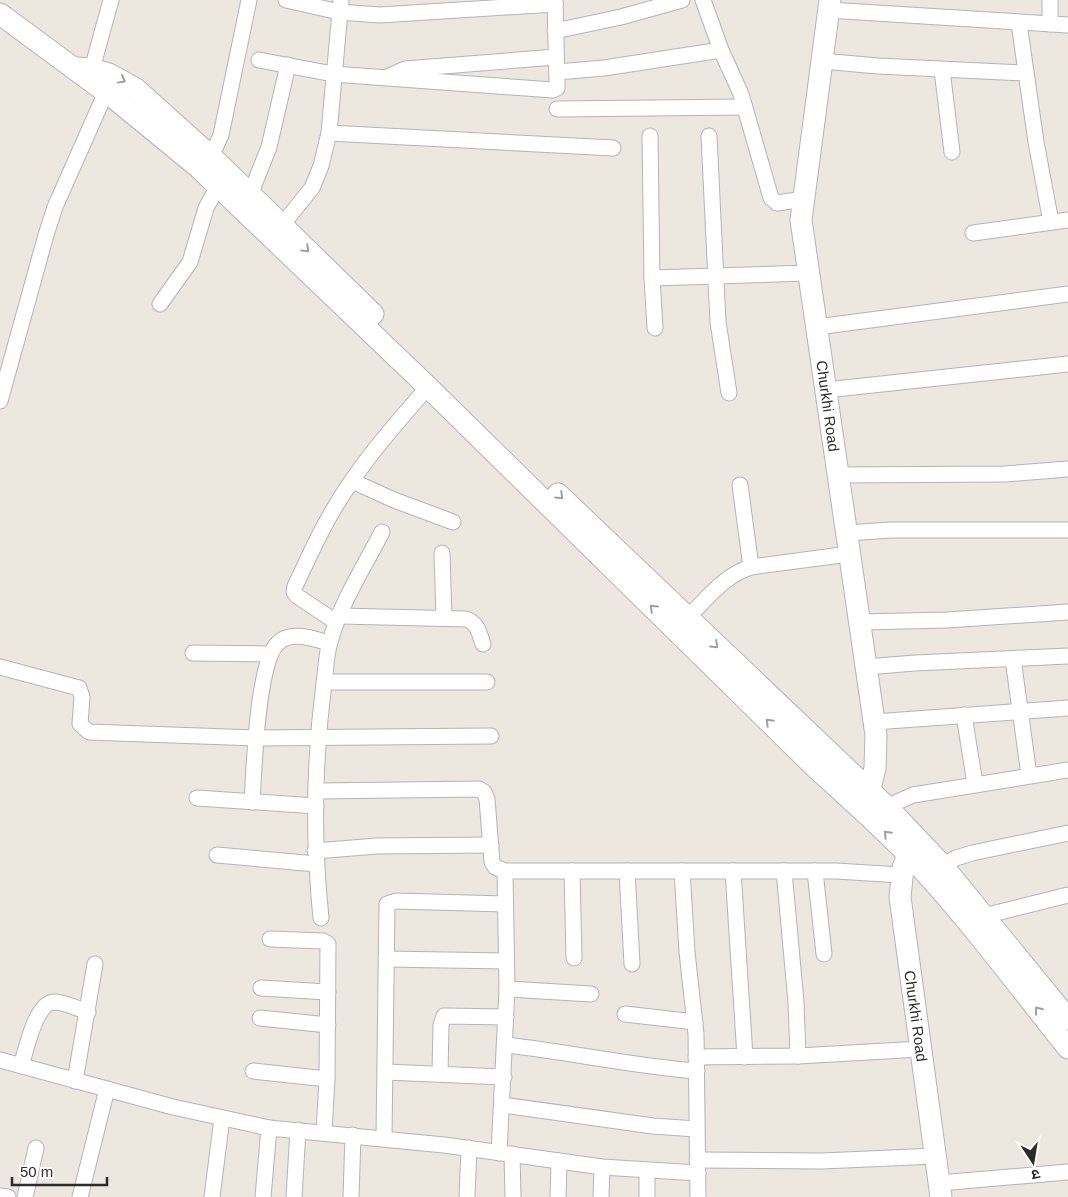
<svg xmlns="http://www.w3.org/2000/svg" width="1068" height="1197" font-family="Helvetica,'Noto Sans Devanagari',sans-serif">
  <rect width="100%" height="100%" fill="#ece8df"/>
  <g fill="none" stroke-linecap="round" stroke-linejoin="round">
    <g stroke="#b2b3bd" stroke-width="17">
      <g id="street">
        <polyline points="286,0 339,12 380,15 555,4"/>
        <polyline points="703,0 721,50 741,94 771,198 777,203 804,199"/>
        <polyline points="1050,0 1050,24"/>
        <polyline points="828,10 1068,25"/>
        <polyline points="1019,23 1036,142 1051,222"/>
        <polyline points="555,31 621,17 682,0"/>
        <polyline points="259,60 333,74 553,90 557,88 557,82 555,0"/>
        <polyline points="822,61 878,66 1025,73"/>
        <polyline points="92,69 111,0"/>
        <polyline points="942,70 952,152"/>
        <polyline points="557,72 604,68 721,50"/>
        <polyline points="387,77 405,69 556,57"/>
        <polyline points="557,109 744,107"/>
        <polyline points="329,133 613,148"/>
        <polyline points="650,136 652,278 655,328"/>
        <polyline points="709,136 718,322 729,393"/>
        <polyline points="203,162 216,146 221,135 249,0"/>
        <polyline points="250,195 269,147 288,65"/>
        <polyline points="282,225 312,188 321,166 329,133 341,0"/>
        <polyline points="973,233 1068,220"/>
        <polyline points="652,278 809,273"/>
        <polyline points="160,304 190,262 206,208 218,186"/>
        <polyline points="817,327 1068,294"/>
        <polyline points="826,390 1068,364"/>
        <polyline points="0,401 46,235 55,207 106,92"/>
        <polyline points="838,475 1005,474 1068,469"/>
        <polyline points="352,481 394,500 453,522"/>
        <polyline points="740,485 751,567"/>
        <polyline points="846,533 891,530 1068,530"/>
        <polyline points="442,553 444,618"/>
        <path d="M340,616L466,619C478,623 479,633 483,644"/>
        <path d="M687,618C706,600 724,575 751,567L849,554"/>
        <path d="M336,622L297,596L294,592L295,586C306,564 315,542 327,521C354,471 391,429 428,387"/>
        <polyline points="860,622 947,620 1068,612"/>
        <polyline points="193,653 270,654"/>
        <polyline points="1013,659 1029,775"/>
        <polyline points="0,667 79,688 82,697 80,724 89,732 256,738 491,736"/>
        <polyline points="866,667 915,663 1068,656"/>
        <polyline points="325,682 487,682"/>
        <polyline points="964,715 975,784"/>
        <polyline points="874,722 1068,708"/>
        <polyline points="317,791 479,789 484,792 487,799 492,862 495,867 505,871 836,871 901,875"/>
        <polyline points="197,798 316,806"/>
        <path d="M252,802C254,771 257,662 278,643C291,630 314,639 329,643"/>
        <polyline points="886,807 913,795 1068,770"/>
        <polyline points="315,851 377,846 491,845"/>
        <polyline points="217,855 316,864"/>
        <polyline points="935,870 956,858 972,853 1068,833"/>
        <polyline points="572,871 574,958"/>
        <polyline points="627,871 632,964"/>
        <polyline points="682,871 687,952 696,1034 698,1197"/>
        <polyline points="733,871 745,1057"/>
        <polyline points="784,871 796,1002 798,1056"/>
        <polyline points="815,871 824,954"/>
        <polyline points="984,916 1068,895"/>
        <path d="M321,918C313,841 314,761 324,683C326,670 326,655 330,642C340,604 364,567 382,532"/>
        <polyline points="270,939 323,941 328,944 327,1079 324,1133"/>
        <polyline points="386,959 506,961"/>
        <polyline points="261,988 328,992"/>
        <polyline points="507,989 591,994"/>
        <polyline points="625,1014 695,1022"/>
        <polyline points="260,1018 328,1025"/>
        <path d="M506,1045C570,1052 632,1066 697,1071"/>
        <polyline points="696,1057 798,1056 921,1049"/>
        <polyline points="0,1060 173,1107 269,1128 444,1145 602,1167 698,1173"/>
        <path d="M21,1066C26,1051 35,1003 54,1002C65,1002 78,1009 88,1012"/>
        <polyline points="253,1071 327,1079"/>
        <polyline points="385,1072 504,1077"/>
        <polyline points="440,1074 441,1025 444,1016 506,1017"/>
        <polyline points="75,1081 95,964"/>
        <polyline points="503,1105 653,1126 696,1129"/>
        <polyline points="384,1138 387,904 396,901 505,904"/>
        <polyline points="499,1153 507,989 505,871"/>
        <polyline points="512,1154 513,1197"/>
        <polyline points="697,1160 822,1161 936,1156"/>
        <polyline points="939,1183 1068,1172"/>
        <polyline points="0,1196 8,1197"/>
        <polyline points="25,1197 36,1148"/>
        <polyline points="80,1197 107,1089"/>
        <polyline points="212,1197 222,1118"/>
        <polyline points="263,1197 269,1128"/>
        <polyline points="294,1197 298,1130"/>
        <polyline points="351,1197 353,1135"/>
        <polyline points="467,1197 469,1148"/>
        <polyline points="558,1197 559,1161"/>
        <polyline points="601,1197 602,1167"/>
        <polyline points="647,1197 647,1171"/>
      </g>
    </g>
    <g stroke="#b2b3bd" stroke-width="23">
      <g id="secondary">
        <polyline points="830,0 801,220 876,735 875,768 867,801"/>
        <path d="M0,14L114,98L198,167L428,387L815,767C851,800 889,833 922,869C974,926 1020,988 1068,1048"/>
        <polyline points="76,68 92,69 109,74 136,89 216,161 373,314"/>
        <polyline points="558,494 890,810 942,865 1068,1019"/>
        <polyline points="912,844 903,868 900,897 941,1197"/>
      </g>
    </g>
    <use href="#street" stroke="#fff" stroke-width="15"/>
    <use href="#secondary" stroke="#fff" stroke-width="21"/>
  </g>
  <defs><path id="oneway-chevron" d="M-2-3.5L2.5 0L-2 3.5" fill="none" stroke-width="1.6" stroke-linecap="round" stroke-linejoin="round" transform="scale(1.25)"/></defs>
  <g stroke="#a0a0a0">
    <use href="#oneway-chevron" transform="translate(122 80) rotate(29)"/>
    <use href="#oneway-chevron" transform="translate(306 249) rotate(44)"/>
    <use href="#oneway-chevron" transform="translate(560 496) rotate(44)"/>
    <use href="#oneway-chevron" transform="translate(653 608) rotate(-136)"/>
    <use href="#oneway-chevron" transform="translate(715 645) rotate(43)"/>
    <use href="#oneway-chevron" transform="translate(769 722) rotate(-135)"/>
    <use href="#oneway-chevron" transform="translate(887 834) rotate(-135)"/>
    <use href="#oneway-chevron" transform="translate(1038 1010) rotate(-128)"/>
  </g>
  <g text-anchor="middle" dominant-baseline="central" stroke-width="4.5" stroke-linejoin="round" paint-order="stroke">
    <g font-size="15" fill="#2b2b2b" stroke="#fff">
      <text transform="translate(828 406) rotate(82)">Churkhi Road</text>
      <text transform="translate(916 1016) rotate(82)">Churkhi Road</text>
    </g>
  </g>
  <g transform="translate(1033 1162) rotate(168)" stroke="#ffffff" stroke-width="4" paint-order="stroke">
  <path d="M0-4L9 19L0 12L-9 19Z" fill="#2b2b2b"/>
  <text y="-8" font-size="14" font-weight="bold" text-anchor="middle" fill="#2b2b2b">उ</text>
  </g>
  <path d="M12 1177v8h95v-8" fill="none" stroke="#2b2b2b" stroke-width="2.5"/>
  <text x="20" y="1177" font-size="15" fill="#2b2b2b" stroke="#ffffff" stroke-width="4" paint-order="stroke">50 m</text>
</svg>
